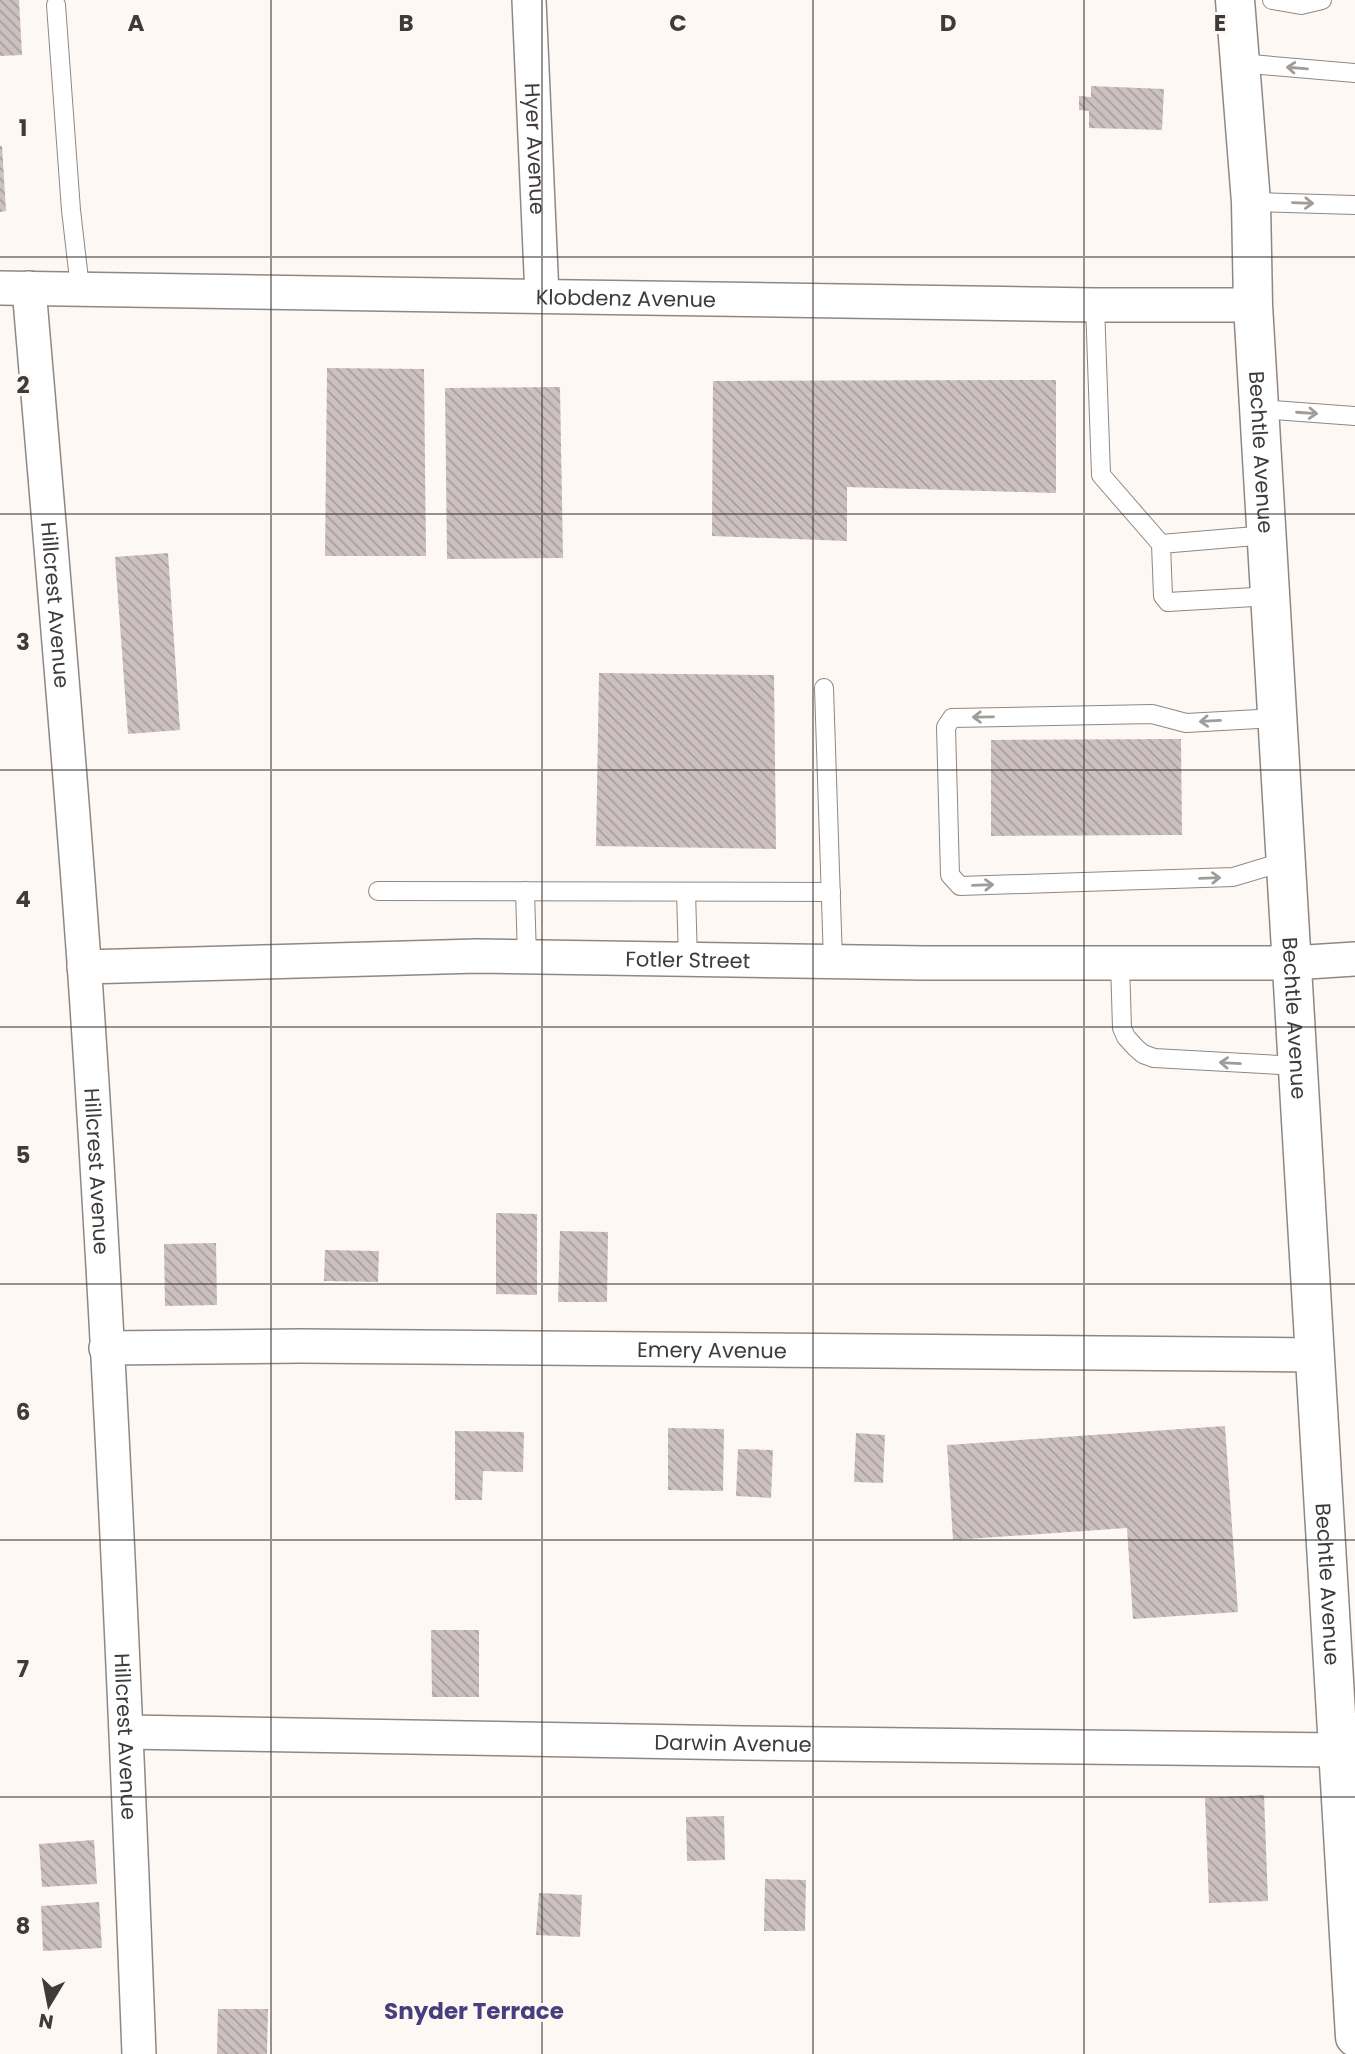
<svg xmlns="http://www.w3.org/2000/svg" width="1355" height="2054" font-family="Poppins,sans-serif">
  <defs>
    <pattern id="building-back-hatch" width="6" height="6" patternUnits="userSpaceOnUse" patternTransform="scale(1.75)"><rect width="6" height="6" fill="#ccc1c0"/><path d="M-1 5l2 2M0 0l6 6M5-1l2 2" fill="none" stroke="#a79e9d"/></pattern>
  </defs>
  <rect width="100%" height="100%" fill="#fef8f5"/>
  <g fill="url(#building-back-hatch)">
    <polygon points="0,0 19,0 22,55 0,56"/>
    <polygon points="1091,86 1164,89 1162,130 1089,128 1089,111 1079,110 1079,96 1091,97"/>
    <polygon points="0,146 2,146 6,211 0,212"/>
    <polygon points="327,368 424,369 426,556 325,556"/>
    <polygon points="1056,380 1056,493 847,487 847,541 712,536 713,381"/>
    <polygon points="560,387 563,558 447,559 445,388"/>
    <polygon points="168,553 180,730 128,734 115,557"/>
    <polygon points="599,673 774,675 776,849 596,846"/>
    <polygon points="1181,739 1182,835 991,836 991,740"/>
    <polygon points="496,1213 537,1214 537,1295 496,1294"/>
    <polygon points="560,1231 608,1232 607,1302 558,1302"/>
    <polygon points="216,1243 217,1305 165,1306 164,1244"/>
    <polygon points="325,1250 379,1251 378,1282 324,1281"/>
    <polygon points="1225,1426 1238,1612 1133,1619 1127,1528 953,1540 947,1445"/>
    <polygon points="668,1428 724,1429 723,1491 668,1490"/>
    <polygon points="455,1431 524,1432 523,1472 483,1471 482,1500 455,1500"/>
    <polygon points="856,1433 885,1435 883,1483 854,1482"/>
    <polygon points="738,1449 773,1450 771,1498 736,1496"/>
    <polygon points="431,1630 479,1630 479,1697 432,1697"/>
    <polygon points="1264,1795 1268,1901 1209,1903 1205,1798"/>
    <polygon points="724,1816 725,1860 687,1861 686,1817"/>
    <polygon points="94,1840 97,1884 42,1887 39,1844"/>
    <polygon points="765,1879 806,1880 805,1931 764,1931"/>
    <polygon points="539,1893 582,1895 580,1937 536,1935"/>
    <polygon points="99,1902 102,1948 43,1951 41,1906"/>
    <polygon points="218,2009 268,2009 267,2054 217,2054"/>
  </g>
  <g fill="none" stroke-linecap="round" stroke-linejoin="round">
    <g stroke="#8f8782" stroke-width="20">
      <g id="service">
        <polyline points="1272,0 1301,5 1322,0"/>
        <polyline points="56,5 71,210 80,288"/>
        <polyline points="1239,63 1355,73"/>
        <polyline points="1251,202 1355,205"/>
        <polyline points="1095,305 1101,475 1161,544"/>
        <polyline points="1259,409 1355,416"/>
        <polyline points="1267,535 1161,544 1163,596 1168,602 1271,596"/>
        <polyline points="824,688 833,961"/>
        <polyline points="1278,718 1186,723 1152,714 952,718 946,727 950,875 960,886 1233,877 1286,861"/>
        <polyline points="378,891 831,892"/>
        <polyline points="525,891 527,957"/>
        <polyline points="686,892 688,960"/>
        <polyline points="1120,963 1122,1028 1126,1037 1136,1048 1143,1054 1154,1058 1298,1066"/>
      </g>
    </g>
    <g stroke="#8f8782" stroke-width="36">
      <g id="minor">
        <path id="s1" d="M529,0L542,296"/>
        <path id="s2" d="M0,288L1095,305H1253"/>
        <path id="s3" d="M29,288C48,513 68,737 84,962C109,1325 125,1690 139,2054"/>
        <path id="s4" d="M84,967L477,956L924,963H1292L1355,959"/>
        <path id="s5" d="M106,1348L300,1346L1315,1355"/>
        <path id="s6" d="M127,1732L744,1743L1338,1750"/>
      </g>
    </g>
    <g stroke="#8f8782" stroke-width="41">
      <g id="secondary">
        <path id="s7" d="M1235,0L1251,202L1253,305L1355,2037"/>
      </g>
    </g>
    <use href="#service" stroke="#fff" stroke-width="18"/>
    <use href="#minor" stroke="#fff" stroke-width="33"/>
    <use href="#secondary" stroke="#fff" stroke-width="38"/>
  </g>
  <defs><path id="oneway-shaft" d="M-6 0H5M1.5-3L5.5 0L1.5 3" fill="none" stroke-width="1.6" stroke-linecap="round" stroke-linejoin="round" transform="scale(1.75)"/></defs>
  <g stroke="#9f9d9c">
    <use href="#oneway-shaft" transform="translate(1297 68) rotate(-175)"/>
    <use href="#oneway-shaft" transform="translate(1303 203) rotate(2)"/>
    <use href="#oneway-shaft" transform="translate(1307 413) rotate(4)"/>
    <use href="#oneway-shaft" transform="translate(983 717) rotate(179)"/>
    <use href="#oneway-shaft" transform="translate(1210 721) rotate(177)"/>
    <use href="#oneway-shaft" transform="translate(1210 878) rotate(-2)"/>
    <use href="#oneway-shaft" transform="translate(983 885) rotate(-2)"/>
    <use href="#oneway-shaft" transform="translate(1230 1063) rotate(-177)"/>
  </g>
  <path fill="none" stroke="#3f3b39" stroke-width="2" stroke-opacity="0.55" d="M271,0V2054M542,0V2054M813,0V2054M1084,0V2054M0,257H1355M0,514H1355M0,770H1355M0,1027H1355M0,1284H1355M0,1540H1355M0,1797H1355"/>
  <g text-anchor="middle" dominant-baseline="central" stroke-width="6" stroke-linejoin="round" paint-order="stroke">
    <g font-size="21" fill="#3f3b39" stroke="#fef8f5">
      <text stroke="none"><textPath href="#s1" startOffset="149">Hyer Avenue</textPath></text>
      <text stroke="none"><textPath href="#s2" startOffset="626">Klobdenz Avenue</textPath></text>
      <text stroke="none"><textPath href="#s7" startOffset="453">Bechtle Avenue</textPath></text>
      <text stroke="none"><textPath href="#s3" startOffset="318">Hillcrest Avenue</textPath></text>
      <text stroke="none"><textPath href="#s4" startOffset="604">Fotler Street</textPath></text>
      <text stroke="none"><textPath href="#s7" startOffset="1020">Bechtle Avenue</textPath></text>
      <text stroke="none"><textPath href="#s3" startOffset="886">Hillcrest Avenue</textPath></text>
      <text stroke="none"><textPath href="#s5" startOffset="606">Emery Avenue</textPath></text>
      <text stroke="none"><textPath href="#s7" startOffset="1587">Bechtle Avenue</textPath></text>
      <text stroke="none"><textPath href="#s3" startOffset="1452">Hillcrest Avenue</textPath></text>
      <text stroke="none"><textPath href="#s6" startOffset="606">Darwin Avenue</textPath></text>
    </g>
    <g font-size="23" font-weight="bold" fill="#463f7d" stroke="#fef8f5">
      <text x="474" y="2011">Snyder Terrace</text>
    </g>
  </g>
  <g font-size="23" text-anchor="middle" font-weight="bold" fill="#3f3b39" stroke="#fef8f5" stroke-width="6" stroke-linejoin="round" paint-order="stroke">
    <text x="136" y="31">A</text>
    <text x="406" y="31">B</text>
    <text x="678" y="31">C</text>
    <text x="948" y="31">D</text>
    <text x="1220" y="31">E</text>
    <text x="23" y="136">1</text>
    <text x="23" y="393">2</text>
    <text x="23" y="650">3</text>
    <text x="23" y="907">4</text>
    <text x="23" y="1163">5</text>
    <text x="23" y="1420">6</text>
    <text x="23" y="1677">7</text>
    <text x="23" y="1934">8</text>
  </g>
  <g transform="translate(49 2005) rotate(190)" stroke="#fef8f5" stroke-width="5" paint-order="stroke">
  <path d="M0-5L12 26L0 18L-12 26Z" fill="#3f3b39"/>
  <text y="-10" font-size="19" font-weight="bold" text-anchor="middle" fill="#3f3b39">N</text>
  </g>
</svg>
